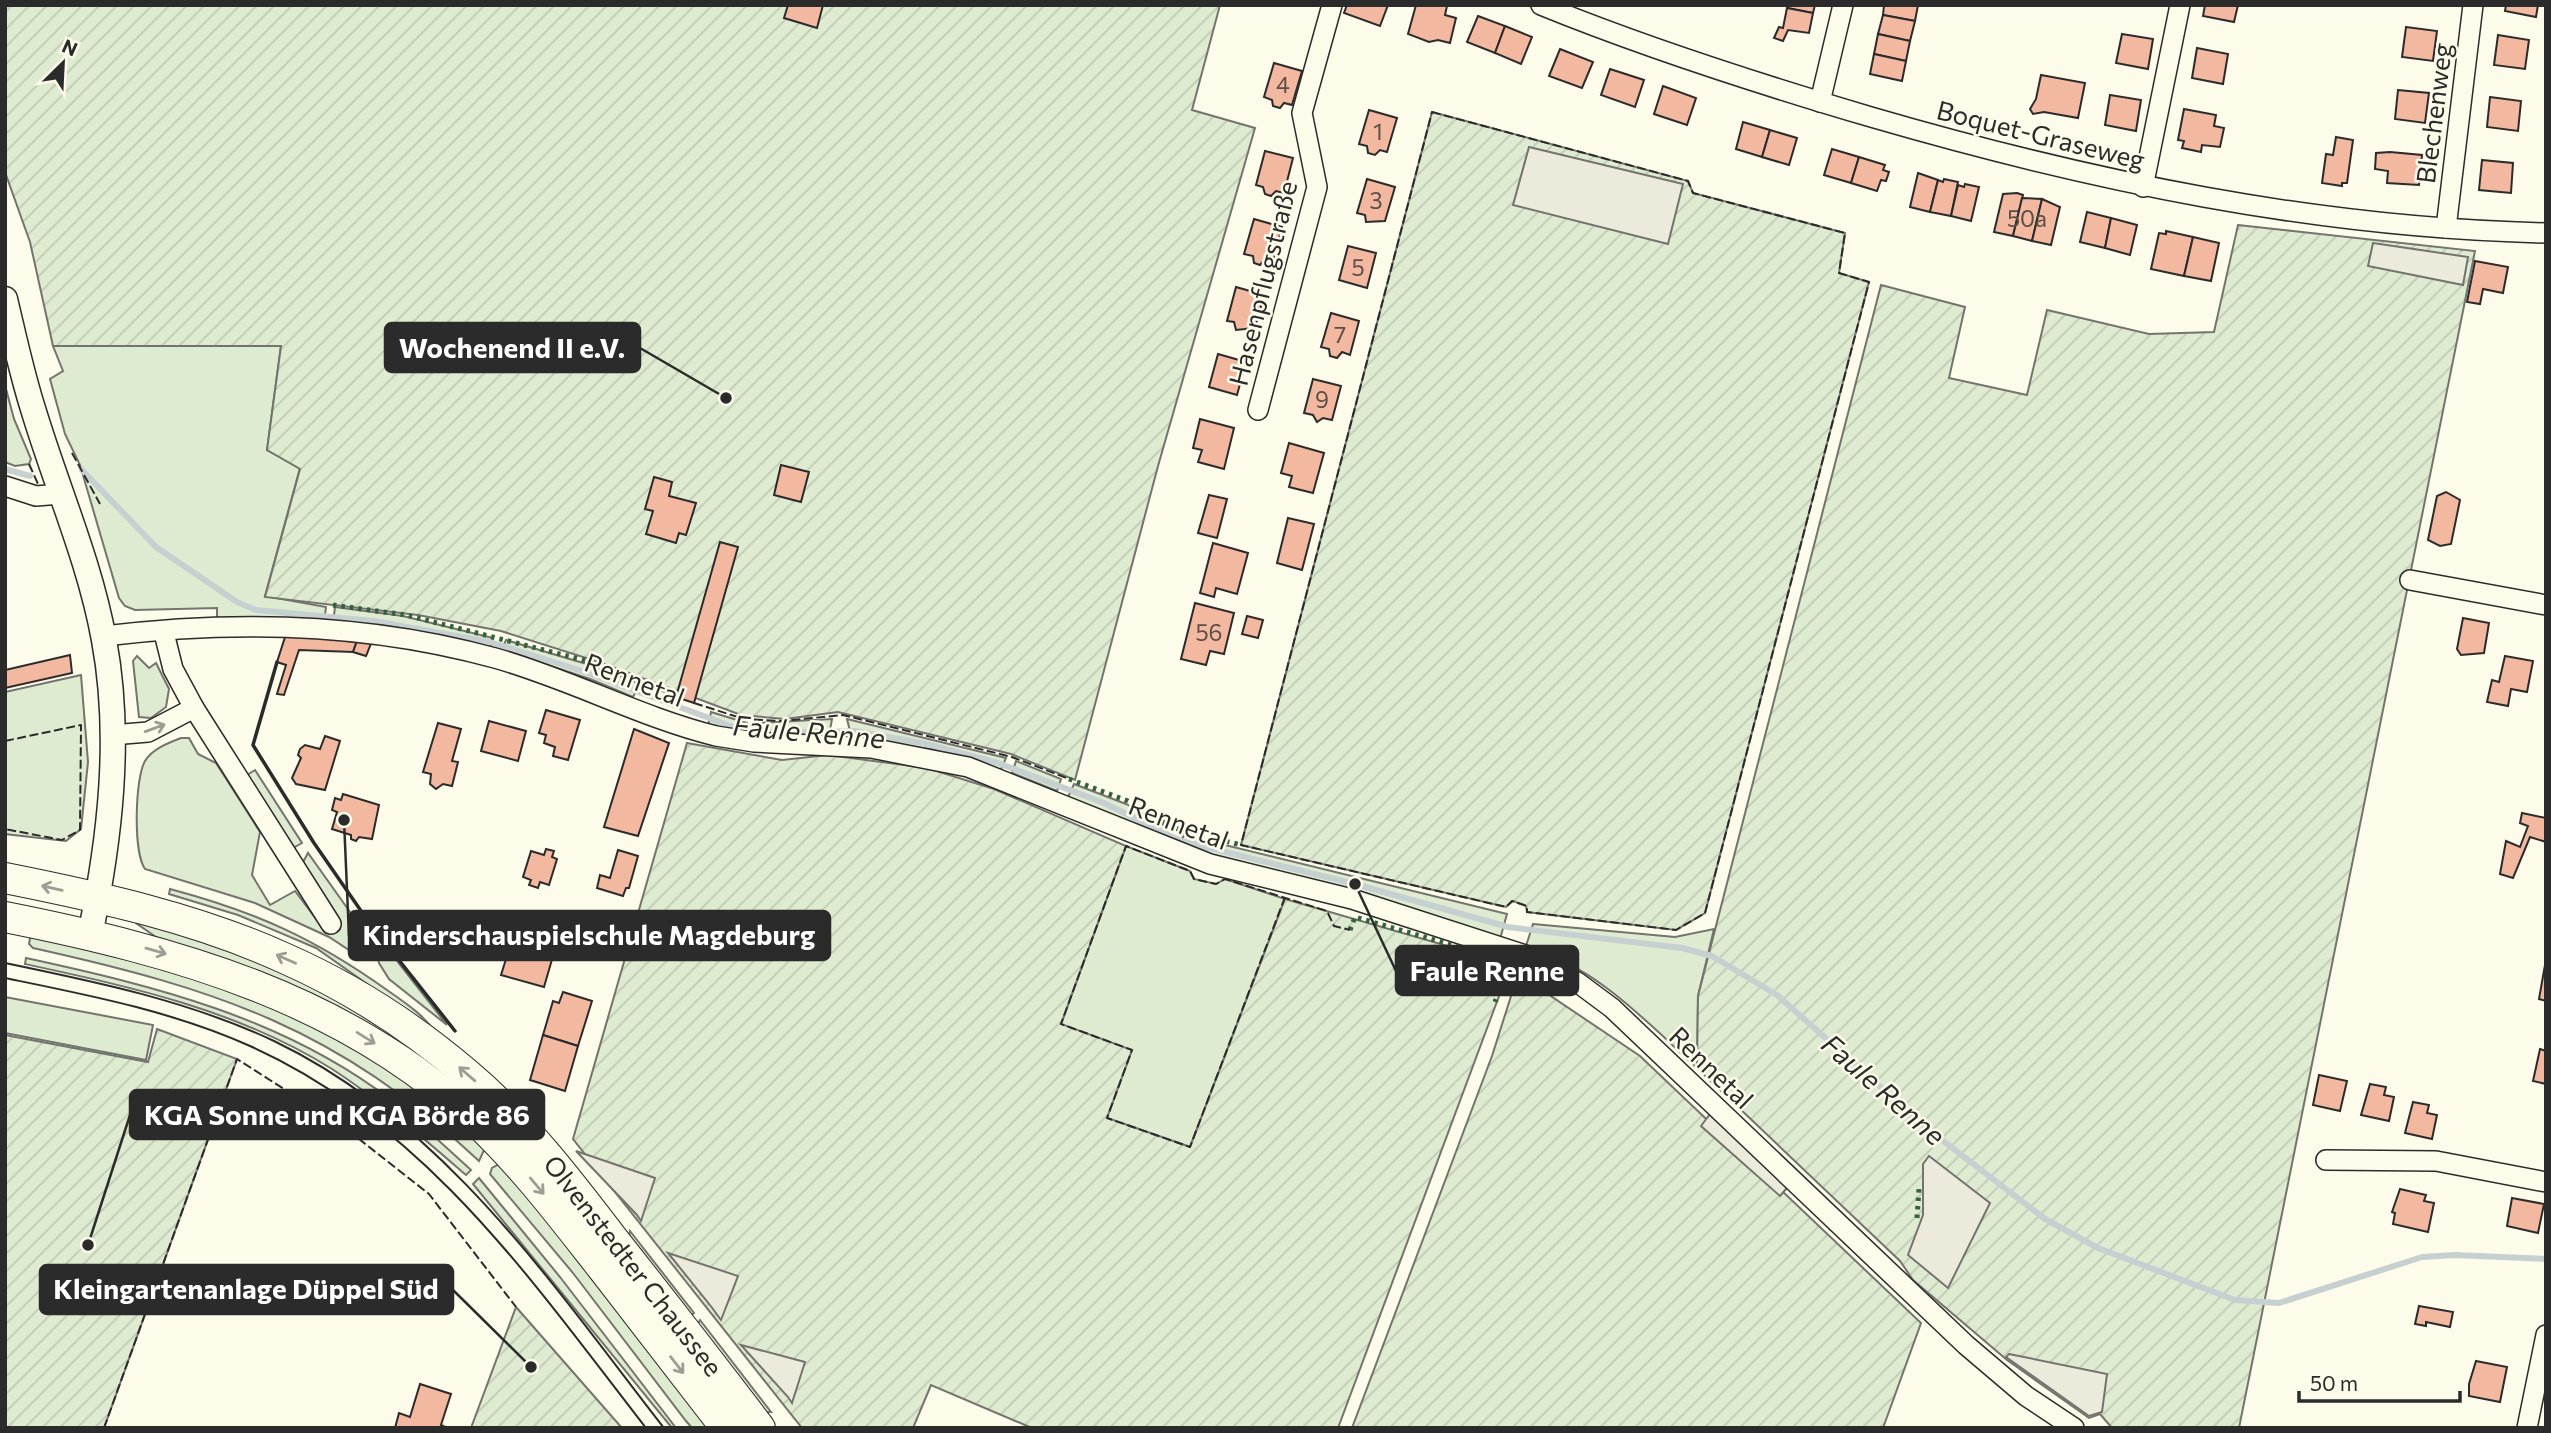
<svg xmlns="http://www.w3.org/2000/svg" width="2551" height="1433" font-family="Commissioner,sans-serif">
  <defs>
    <pattern id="garden-furrows" width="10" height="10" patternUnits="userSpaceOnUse" patternTransform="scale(1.75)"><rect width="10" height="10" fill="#deebd1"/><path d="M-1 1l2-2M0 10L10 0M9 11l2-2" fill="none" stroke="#bfcab4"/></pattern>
  </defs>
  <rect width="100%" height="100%" fill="#fdfbea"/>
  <g fill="#deebd1" stroke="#74746e" stroke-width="2">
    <polygon points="53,346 281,346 267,450 300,468 265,596 326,607 324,623 217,618 217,608 135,610 125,606 119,598 80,465 65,434 50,379 63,371"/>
    <polygon points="5,385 14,419 31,459 29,464 15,466 5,462"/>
    <polygon points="335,607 403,616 493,638 490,648 333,623"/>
    <polygon points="506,640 600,668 640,684 633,697 590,679 502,650"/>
    <polygon points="137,656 149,668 156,663 169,689 166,707 151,718 139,717 133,661"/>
    <polygon points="81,675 88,762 81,829 66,841 5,834 5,692"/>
    <polygon points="711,712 747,723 744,735 708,726"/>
    <polygon points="832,719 829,736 758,735 759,723"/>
    <polygon points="847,719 1006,758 1000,772 937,750 852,739"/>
    <path d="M181,738H189L198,754L216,763L260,832L252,875L270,905L295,891L325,931L339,923L302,864L308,853L365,933L366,941L358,956L329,937L255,903L145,869C133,852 135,778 145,761C152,749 168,743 181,738Z"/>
    <polygon points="1016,761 1061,779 1057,791 1012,773"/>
    <polygon points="255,770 302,843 293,848 247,775"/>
    <polygon points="1074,784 1126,804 1167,827 1164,837 1158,837 1068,797"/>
    <polygon points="1184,835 1507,914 1500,939 1179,845"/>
    <polygon points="1126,846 1190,871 1194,879 1216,884 1225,879 1285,899 1190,1147 1107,1118 1061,1024"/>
    <path d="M170,889C256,912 314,938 387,990C404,1002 424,1015 435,1032L316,948L238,915L169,894Z"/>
    <polygon points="134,918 305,977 454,1074 546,1176 258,971 156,937 136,923"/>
    <path d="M1533,924L1675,937L1714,929L1698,996L1697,1068C1645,1020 1596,967 1526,946Z"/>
    <polygon points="372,929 447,1025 389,979 379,963"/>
    <path d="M31,933L255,995L402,1075L485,1148L479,1161C338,1028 217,989 33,948L29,944Z"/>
    <path d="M26,958C155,986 284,1018 391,1100C419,1121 445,1147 471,1170L466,1175C423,1138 380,1100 332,1069C238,1010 131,987 25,964Z"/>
    <polygon points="5,997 153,1025 146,1060 5,1033"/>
    <polygon points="501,1163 714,1428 692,1428 686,1421 573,1273 490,1174 492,1168"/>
    <polygon points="479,1178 560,1277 676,1428 672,1428 473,1184"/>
    <polygon points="630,1231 694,1313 690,1316 629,1236"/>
    <polygon points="700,1320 771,1412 764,1412 697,1326"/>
  </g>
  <g fill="url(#garden-furrows)" stroke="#74746e" stroke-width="2">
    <polygon points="5,5 1220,5 1192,110 1255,128 1158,466 1075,780 1011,754 838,712 785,719 741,715 602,663 501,631 418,615 265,597 300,469 267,450 281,346 53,346 30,242 5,172"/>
    <polygon points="1432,112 1688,181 1693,193 1845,233 1839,273 1869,282 1705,913 1676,930 1527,912 1526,906 1513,901 1506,907 1241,845"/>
    <polygon points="2238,225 2475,251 2239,1428 2112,1428 2100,1414 2089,1418 2007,1360 1913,1280 1900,1261 1697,1068 1698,996 1881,285 1965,307 1949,378 2027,395 2047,310 2149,334 2214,332"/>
    <polygon points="687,743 782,760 828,755 927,768 994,789 1126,846 1061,1024 1132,1050 1107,1118 1190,1147 1285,899 1503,962 1508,972 1338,1428 1032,1428 931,1385 913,1428 802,1428 573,1139"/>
    <polygon points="1518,974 1640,1056 1921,1323 1883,1428 1352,1428 1492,1056"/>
    <polygon points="157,1029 237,1059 104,1428 5,1428 5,1035 148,1062"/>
    <polygon points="516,1307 622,1428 471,1428"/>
  </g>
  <g fill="#eceadb" stroke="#74746e" stroke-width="2">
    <polygon points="1529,147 1683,184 1668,244 1513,205"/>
    <polygon points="2373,243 2468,257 2463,285 2368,266"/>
    <polygon points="1716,1106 1793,1181 1780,1196 1701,1126"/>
    <polygon points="576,1151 655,1178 641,1221 637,1215"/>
    <polygon points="1929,1156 1990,1203 1948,1288 1908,1255 1923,1215 1923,1164"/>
    <polygon points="668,1253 738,1276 721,1320 710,1305"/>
    <polygon points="741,1345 805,1362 792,1403 788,1397"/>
    <polygon points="2009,1354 2107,1374 2102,1412 2089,1416 2006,1357"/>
  </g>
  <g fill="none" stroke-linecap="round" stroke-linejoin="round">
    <g stroke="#c7d0d0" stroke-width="6">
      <polyline points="5,469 30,476"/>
      <polyline points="82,470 156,547 237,602 256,610 374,621 490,642 585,672 736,728 780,733 855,731 927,744 998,763 1104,803 1181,841 1355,884 1508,927 1682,948 1712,956 1777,995 1929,1130 2045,1219 2098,1248 2235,1300 2279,1303 2422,1257 2455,1255 2546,1259"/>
    </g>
  </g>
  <g fill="#f2b8a0" stroke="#2b2b2b" stroke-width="2">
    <polygon points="788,5 823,5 817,28 784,18"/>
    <polygon points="1347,5 1388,5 1380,26 1344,13"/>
    <polygon points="1416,5 1447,6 1445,15 1456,18 1450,43 1438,40 1429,42 1408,34"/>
    <polygon points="1787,5 1815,5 1813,13 1787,8"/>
    <polygon points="1884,5 1918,5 1915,21 1883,15"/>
    <polygon points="2205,5 2238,5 2234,22 2203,16"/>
    <polygon points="2506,5 2538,5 2536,17 2505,11"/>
    <polygon points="1787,8 1813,13 1809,33 1788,30 1783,41 1774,38 1779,27 1783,28"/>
    <polygon points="1883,15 1915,21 1910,41 1878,34"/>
    <polygon points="1478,16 1505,26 1495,53 1467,42"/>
    <polygon points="1505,26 1532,37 1521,64 1495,53"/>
    <polygon points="2406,27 2437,31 2433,61 2402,57"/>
    <polygon points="1878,34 1910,41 1906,61 1874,54"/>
    <polygon points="2122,34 2153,39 2148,69 2116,63"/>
    <polygon points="2498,35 2529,40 2525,69 2494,65"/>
    <polygon points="2197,48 2228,54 2223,84 2192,78"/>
    <polygon points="1560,49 1593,62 1582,88 1549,76"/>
    <polygon points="1874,54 1906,61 1902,81 1870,74"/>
    <polygon points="1274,63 1302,71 1292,105 1284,103 1280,108 1273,106 1272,100 1264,97"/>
    <polygon points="1610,69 1644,80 1635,107 1601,95"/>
    <polygon points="2041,75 2085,83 2078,118 2044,112 2033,114 2030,109 2036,99"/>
    <polygon points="1663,86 1696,98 1687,125 1654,114"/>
    <polygon points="2398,90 2429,93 2425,123 2395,119"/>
    <polygon points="2110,95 2141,100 2136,131 2105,125"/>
    <polygon points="2490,97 2521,101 2518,131 2487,127"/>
    <polygon points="2184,109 2216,115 2214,126 2224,128 2220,147 2202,145 2201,152 2182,148 2184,141 2178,140"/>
    <polygon points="1369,110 1397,118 1387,152 1380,150 1375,155 1368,153 1367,146 1359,144"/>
    <polygon points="1743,122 1770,130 1762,157 1736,149"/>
    <polygon points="1770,130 1797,138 1789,165 1762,157"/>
    <polygon points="2336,137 2353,140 2347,183 2342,183 2342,186 2322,183 2326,154 2333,155"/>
    <polygon points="1832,149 1859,157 1851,183 1824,175"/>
    <polygon points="1265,151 1293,158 1284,193 1276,191 1271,196 1265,194 1263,187 1256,185"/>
    <polygon points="2390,152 2422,155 2419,185 2387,183 2388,171 2375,169 2376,153"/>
    <polygon points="1859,157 1885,165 1883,170 1889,172 1886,181 1881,180 1877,191 1851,183"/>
    <polygon points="2482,160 2513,163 2511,193 2479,190"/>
    <polygon points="1918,173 1938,180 1930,212 1910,207"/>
    <polygon points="1367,179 1395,187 1385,221 1366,222 1365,215 1357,213"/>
    <polygon points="1944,179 1958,182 1951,216 1930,212 1938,180 1943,182"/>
    <polygon points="1965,184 1979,187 1971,221 1951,216 1958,185 1964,187"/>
    <polygon points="2017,193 2023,195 2013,236 1994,232 2003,194"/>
    <polygon points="2022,198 2042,199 2032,241 2013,236"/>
    <polygon points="2042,199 2060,207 2051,245 2032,241"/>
    <polygon points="2087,212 2111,218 2105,248 2080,242"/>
    <polygon points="2111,218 2137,225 2130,255 2105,248"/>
    <polygon points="1254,219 1282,227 1273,261 1265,259 1260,265 1254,263 1253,256 1244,254"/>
    <polygon points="2166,231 2193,237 2184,276 2151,269 2159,233 2166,234"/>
    <polygon points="2193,237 2219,243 2211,281 2184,276"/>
    <polygon points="1348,246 1376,253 1367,288 1339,280"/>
    <polygon points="2475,261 2508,267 2503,293 2483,289 2480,304 2467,302"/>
    <polygon points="1236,287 1264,295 1255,328 1236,330 1234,322 1227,321"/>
    <polygon points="1331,313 1359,321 1350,355 1342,352 1337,358 1330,356 1329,349 1321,347"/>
    <polygon points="1218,354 1246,362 1237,395 1209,387"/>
    <polygon points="1313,379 1341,386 1332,420 1323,418 1317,422 1313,415 1304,413"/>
    <polygon points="1200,419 1234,428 1224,469 1198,462 1202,450 1193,448"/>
    <polygon points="1289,443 1324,453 1313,493 1289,487 1292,476 1281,473"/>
    <polygon points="781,465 809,472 801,502 774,495"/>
    <polygon points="654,477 672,482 669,496 696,503 686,535 679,533 676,543 646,534 653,511 645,509"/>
    <polygon points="2446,492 2460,500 2451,544 2440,546 2428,540 2437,496"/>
    <polygon points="1209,495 1227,499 1217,538 1198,533"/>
    <polygon points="1288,518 1314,524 1302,570 1277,563"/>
    <polygon points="720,542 738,547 694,703 676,697"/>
    <polygon points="1213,543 1248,553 1237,594 1216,588 1214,597 1200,593"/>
    <polygon points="1195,603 1234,613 1224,654 1210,651 1206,665 1181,659"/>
    <polygon points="1247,616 1263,620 1258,638 1242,634"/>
    <polygon points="2463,618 2489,623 2484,653 2461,655 2457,649"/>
    <polygon points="286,634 358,638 353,652 299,650 284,695 277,694 286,665 277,662"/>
    <polygon points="358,638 372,641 366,656 353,652"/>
    <polygon points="70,655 72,673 5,688 5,670"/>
    <polygon points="2505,656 2533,661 2527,692 2511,689 2508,706 2487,702 2492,680 2499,682"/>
    <polygon points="546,710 580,720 568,760 553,756 555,747 544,743 546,735 539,733"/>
    <polygon points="489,721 526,731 518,761 481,751"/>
    <polygon points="438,723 461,729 452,761 458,762 452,786 443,784 436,789 430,784 431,774 423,772"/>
    <polygon points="634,729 669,743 638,836 604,827"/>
    <polygon points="325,736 340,741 325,790 296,784 292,778 301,758 298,755 300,749 305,745 320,749"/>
    <polygon points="343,794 379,805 372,839 359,837 356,841 351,839 351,835 332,829 337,812 332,810 335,798 341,800"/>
    <polygon points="2522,813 2546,818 2546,842 2530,837 2513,878 2500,874 2506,841 2520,847 2528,826 2520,823"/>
    <polygon points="546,849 554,851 552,857 557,859 549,885 540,882 538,888 529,885 531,880 523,877 531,851 544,855"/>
    <polygon points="618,850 638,856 629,888 626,888 623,896 597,888 600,875 610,878"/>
    <polygon points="534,942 555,949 544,987 501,975 511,943 532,949"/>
    <polygon points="2545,965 2546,965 2546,1001 2539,999"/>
    <polygon points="563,992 592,1001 578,1046 543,1035 553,1001 559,1003"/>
    <polygon points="543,1035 578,1046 565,1091 530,1080"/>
    <polygon points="2540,1049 2546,1051 2546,1084 2533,1081"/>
    <polygon points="2319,1075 2347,1081 2340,1111 2313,1105"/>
    <polygon points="2370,1084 2386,1087 2384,1095 2394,1097 2389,1121 2361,1115"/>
    <polygon points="2413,1102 2429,1105 2427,1113 2437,1115 2432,1139 2405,1133"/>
    <polygon points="2400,1189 2426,1195 2424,1201 2434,1203 2428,1232 2393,1224 2395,1213 2392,1212"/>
    <polygon points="2512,1198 2544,1204 2538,1233 2507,1226"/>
    <polygon points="2419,1306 2453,1312 2450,1327 2426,1322 2426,1326 2415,1324"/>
    <polygon points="2476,1361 2507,1367 2500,1402 2469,1396 2469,1384"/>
    <polygon points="420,1384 451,1394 441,1425 447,1428 395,1428 399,1413 410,1417"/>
  </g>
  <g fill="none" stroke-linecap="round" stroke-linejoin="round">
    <g stroke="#2b2b2b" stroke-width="22">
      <g id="minor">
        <path d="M1541,5C1649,49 1759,84 1871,117C2091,181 2316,228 2546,233"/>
        <polyline points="1820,102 1843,5"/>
        <polyline points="2143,187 2180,5"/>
        <polyline points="2446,228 2473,5"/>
        <polyline points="1258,410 1317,187 1302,113 1332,5"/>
        <polyline points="5,486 36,496 61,494"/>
        <polyline points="2410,580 2546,605"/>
        <polyline points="164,633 173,669 194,708 331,924"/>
        <path d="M104,636C234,620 368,623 495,658C570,679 640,717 716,736L754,742L871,748L968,767L1210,864L1352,899L1525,955L1577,982L1612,1008L1966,1345L2026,1396L2074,1428"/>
        <polyline points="112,735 148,732 194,708"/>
        <polyline points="2326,1160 2436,1161 2546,1182"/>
        <polyline points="2527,1428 2546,1335"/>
      </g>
    </g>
    <g stroke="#2b2b2b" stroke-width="27">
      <path id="tertiary" d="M5,299C14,337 22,375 34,412C57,488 90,562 104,640C122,737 110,839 90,935"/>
    </g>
    <g stroke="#2b2b2b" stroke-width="32">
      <g id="primary">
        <path d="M5,878C100,897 196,918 284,958C350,987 412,1027 467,1074C524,1122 569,1181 614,1240C663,1302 712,1365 760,1428"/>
        <path d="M5,917C176,951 344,998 475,1120C523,1165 562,1217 603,1269C644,1322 685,1375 726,1428"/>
      </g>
    </g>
    <use href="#minor" stroke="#fdfbea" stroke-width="19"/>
    <use href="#tertiary" stroke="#fdfbea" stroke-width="24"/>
    <use href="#primary" stroke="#fdfbea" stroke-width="30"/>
    <g stroke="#2b2b2b" stroke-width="2">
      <path d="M5,963C97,982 189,1001 274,1041C445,1123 551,1283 664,1428"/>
      <path d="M5,978C88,995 172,1011 250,1046C425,1124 532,1281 646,1428"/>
    </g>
    <g stroke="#34623c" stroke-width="5" stroke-dasharray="3.5 5" stroke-linecap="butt">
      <polyline points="333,605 406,615 603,665"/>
      <polyline points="1069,779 1128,801 1150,816 1178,829 1241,845"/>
      <polyline points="1350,930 1355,917 1504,960 1509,966 1495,1002"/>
      <polyline points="1917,1218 1919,1189"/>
    </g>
    <g stroke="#2b2b2b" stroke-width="2" stroke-dasharray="9 3.5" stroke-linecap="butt">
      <polygon points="1432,112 1688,181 1693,193 1845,233 1839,273 1869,282 1705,913 1676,930 1527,912 1527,906 1512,901 1506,907 1241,845"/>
      <polyline points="72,453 100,504"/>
      <polyline points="29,464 38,484"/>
      <polyline points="603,665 676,697"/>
      <polyline points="694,703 744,719 782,721 843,715 1012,757 1069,779"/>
      <polyline points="5,741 81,725 80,830 62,840 5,829"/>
      <polyline points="1285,897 1190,1147 1107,1118 1132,1050 1061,1024 1126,846 1190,871 1194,879 1216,884 1225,879 1327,911 1334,926 1350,930"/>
      <polyline points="104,1428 237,1059 345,1128 429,1194 516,1307"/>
    </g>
    <polyline stroke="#2b2b2b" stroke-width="3.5" points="277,662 253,745 314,843 368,921 455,1031"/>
  </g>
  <defs><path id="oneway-shaft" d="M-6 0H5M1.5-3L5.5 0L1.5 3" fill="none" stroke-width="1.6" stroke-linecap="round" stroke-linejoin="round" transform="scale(1.75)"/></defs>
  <g stroke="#9e9d94">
    <use href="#oneway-shaft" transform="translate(155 728) rotate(-20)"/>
    <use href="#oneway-shaft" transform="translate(52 888) rotate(-167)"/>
    <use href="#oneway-shaft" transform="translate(156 951) rotate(16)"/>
    <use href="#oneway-shaft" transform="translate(286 959) rotate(-156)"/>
    <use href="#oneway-shaft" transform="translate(366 1038) rotate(32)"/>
    <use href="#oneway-shaft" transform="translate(467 1074) rotate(-139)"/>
    <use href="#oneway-shaft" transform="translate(537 1186) rotate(50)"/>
    <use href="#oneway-shaft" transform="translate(677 1365) rotate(52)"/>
  </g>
  <g text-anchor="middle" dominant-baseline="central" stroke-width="5" stroke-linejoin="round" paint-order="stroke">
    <g font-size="23" fill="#5d4e48">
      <text x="1283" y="84">4</text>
      <text x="1378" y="131">1</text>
      <text x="1376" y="200">3</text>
      <text x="2027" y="218">50a</text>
      <text x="1358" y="267">5</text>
      <text x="1340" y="334">7</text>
      <text x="1322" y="399">9</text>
      <text x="1209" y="632">56</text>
    </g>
    <g font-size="26" fill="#2b2b2b" stroke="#fdfbea">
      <text transform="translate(2433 113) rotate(-83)">Blechenweg</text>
      <text transform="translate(2041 134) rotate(14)">Boquet-Graseweg</text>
      <text transform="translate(1262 283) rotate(-76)">Hasenpflugstraße</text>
      <text transform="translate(635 679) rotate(21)">Rennetal</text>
      <text transform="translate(1179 822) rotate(21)">Rennetal</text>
      <text transform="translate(1712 1067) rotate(44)">Rennetal</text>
      <text transform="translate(634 1265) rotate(52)">Olvenstedter Chaussee</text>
    </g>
    <g font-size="28" font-style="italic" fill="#2b2b2b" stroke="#fdfbea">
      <text transform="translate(809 731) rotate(5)">Faule Renne</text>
      <text transform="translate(1884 1089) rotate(41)">Faule Renne</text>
    </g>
  </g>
  <path fill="none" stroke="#2b2b2b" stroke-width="2.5" d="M726 398L640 348M344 820L349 936M1355 884L1396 971M88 1245L130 1115M531 1367L453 1290"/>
  <g fill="#2b2b2b" stroke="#fdfbea" stroke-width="2.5">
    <circle cx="726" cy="398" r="7"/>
    <circle cx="344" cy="820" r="7"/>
    <circle cx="1355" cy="884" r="7"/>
    <circle cx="88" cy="1245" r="7"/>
    <circle cx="531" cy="1367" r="7"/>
  </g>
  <g fill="#2b2b2b" stroke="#2b2b2b" stroke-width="2.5">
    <rect x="385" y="323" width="255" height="49" rx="7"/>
    <rect x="349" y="911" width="481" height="49" rx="7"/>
    <rect x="1396" y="946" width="182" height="49" rx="7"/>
    <rect x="130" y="1090" width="414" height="49" rx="7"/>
    <rect x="40" y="1265" width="413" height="49" rx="7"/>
  </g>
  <g font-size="28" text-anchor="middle" font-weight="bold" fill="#fff">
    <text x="512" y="358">Wochenend II e.V.</text>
    <text x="589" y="945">Kinderschauspielschule Magdeburg</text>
    <text x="1487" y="981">Faule Renne</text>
    <text x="337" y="1125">KGA Sonne und KGA Börde 86</text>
    <text x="246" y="1299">Kleingartenanlage Düppel Süd</text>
  </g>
  <rect width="2551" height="1433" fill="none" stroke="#2b2b2b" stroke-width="14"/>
  <g transform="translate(63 63) rotate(24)" stroke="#fdfbea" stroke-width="5" paint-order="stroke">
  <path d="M0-5L12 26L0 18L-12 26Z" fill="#2b2b2b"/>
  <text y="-10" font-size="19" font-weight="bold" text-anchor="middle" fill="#2b2b2b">N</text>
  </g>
  <path d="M2299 1391v10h161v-10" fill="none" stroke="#2b2b2b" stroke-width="3.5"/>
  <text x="2310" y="1391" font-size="21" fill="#2b2b2b" stroke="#fdfbea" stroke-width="5" paint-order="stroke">50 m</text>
</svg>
